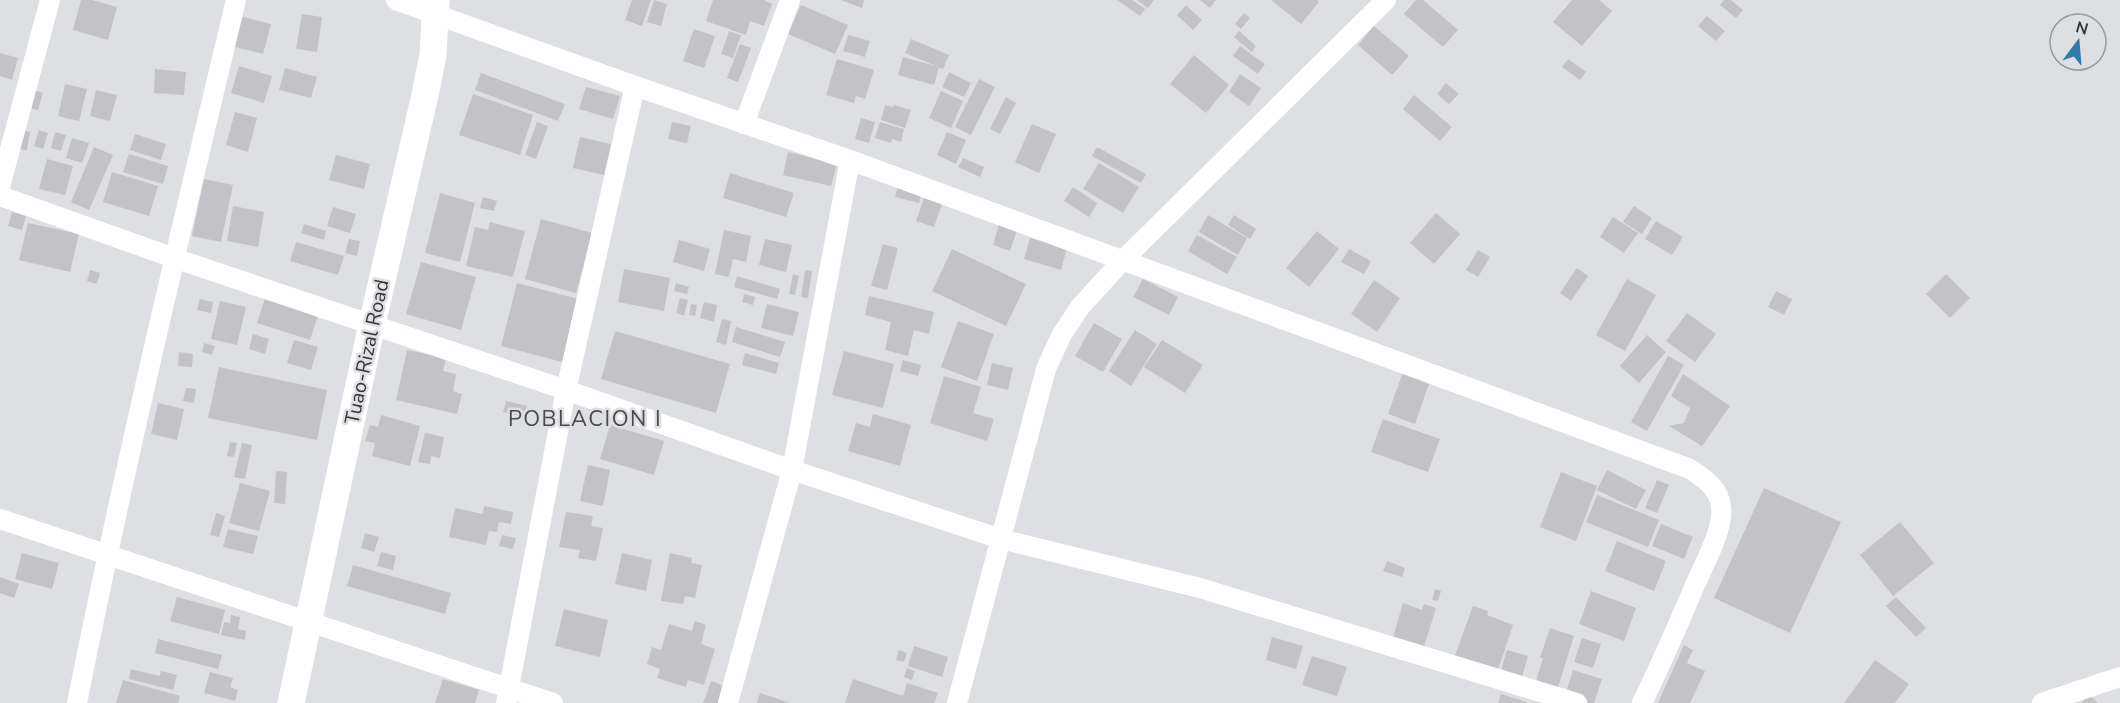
<svg xmlns="http://www.w3.org/2000/svg" width="2120" height="703" font-family="'Nunito Sans',sans-serif">
  <rect width="100%" height="100%" fill="#dedfe2"/>
  <g fill="#c3c3c7">
    <polygon points="81,0 92,0 117,7 108,40 73,30"/>
    <polygon points="632,0 651,0 642,26 625,20"/>
    <polygon points="654,0 667,4 661,26 647,22"/>
    <polygon points="713,0 765,0 765,1 772,4 764,26 750,21 746,35 706,21"/>
    <polygon points="841,0 864,0 862,8"/>
    <polygon points="1117,0 1132,0 1145,9 1140,16"/>
    <polygon points="1137,0 1154,0 1148,8"/>
    <polygon points="1200,0 1216,0 1210,8"/>
    <polygon points="1271,0 1317,0 1319,2 1301,24"/>
    <polygon points="1416,0 1423,0 1458,30 1443,47 1404,14"/>
    <polygon points="1572,0 1599,0 1612,11 1582,46 1553,22"/>
    <polygon points="1724,0 1731,0 1743,10 1736,18 1720,5"/>
    <polygon points="801,5 848,25 835,54 788,34"/>
    <polygon points="1186,5 1202,20 1193,30 1177,15"/>
    <polygon points="1244,13 1250,18 1241,29 1235,24"/>
    <polygon points="302,14 322,17 317,52 296,49"/>
    <polygon points="239,16 271,24 263,54 231,46"/>
    <polygon points="1707,16 1725,31 1716,41 1698,26"/>
    <polygon points="1374,26 1409,56 1392,75 1358,45"/>
    <polygon points="694,29 715,36 704,68 683,61"/>
    <polygon points="729,31 741,35 733,58 721,54"/>
    <polygon points="1239,31 1256,46 1252,52 1234,37"/>
    <polygon points="848,35 870,41 865,57 843,51"/>
    <polygon points="911,39 949,55 943,69 905,53"/>
    <polygon points="740,44 751,48 738,82 727,78"/>
    <polygon points="1240,46 1265,64 1258,74 1233,56"/>
    <polygon points="0,53 18,58 12,80 0,76"/>
    <polygon points="1194,55 1229,85 1206,113 1170,84"/>
    <polygon points="903,57 939,67 934,85 898,75"/>
    <polygon points="837,59 874,70 865,99 856,96 854,103 826,95"/>
    <polygon points="1568,59 1586,72 1580,80 1562,67"/>
    <polygon points="239,66 272,76 264,103 231,93"/>
    <polygon points="285,68 317,77 311,98 279,90"/>
    <polygon points="155,69 186,72 184,95 154,93"/>
    <polygon points="949,72 971,83 964,97 942,87"/>
    <polygon points="481,73 565,104 558,121 475,90"/>
    <polygon points="1240,74 1261,88 1249,106 1229,92"/>
    <polygon points="979,79 995,87 971,135 955,127"/>
    <polygon points="1446,83 1459,94 1449,104 1437,94"/>
    <polygon points="65,84 87,89 79,121 58,116"/>
    <polygon points="586,87 620,96 613,119 579,109"/>
    <polygon points="30,89 43,93 38,110 25,107"/>
    <polygon points="96,90 117,95 110,121 90,116"/>
    <polygon points="941,91 963,101 951,128 929,118"/>
    <polygon points="473,94 533,115 520,155 459,135"/>
    <polygon points="1414,95 1452,127 1440,141 1403,109"/>
    <polygon points="1006,97 1016,103 1000,134 990,129"/>
    <polygon points="885,105 893,107 894,105 911,110 905,128 881,120"/>
    <polygon points="235,112 257,118 248,152 226,145"/>
    <polygon points="861,118 875,122 869,143 855,139"/>
    <polygon points="537,122 548,126 536,159 525,155"/>
    <polygon points="672,122 691,126 687,143 668,139"/>
    <polygon points="880,122 904,129 901,142 892,139 891,143 875,138"/>
    <polygon points="1032,124 1056,134 1039,173 1015,162"/>
    <polygon points="16,129 30,132 27,150 12,148"/>
    <polygon points="39,130 48,133 43,149 34,146"/>
    <polygon points="55,132 66,135 61,151 51,148"/>
    <polygon points="947,132 966,140 956,164 937,155"/>
    <polygon points="135,134 166,144 161,160 130,150"/>
    <polygon points="580,137 611,144 604,175 573,168"/>
    <polygon points="72,138 89,143 82,163 66,158"/>
    <polygon points="94,147 113,155 89,210 71,202"/>
    <polygon points="1097,147 1146,174 1141,183 1092,156"/>
    <polygon points="788,152 837,164 831,186 783,175"/>
    <polygon points="129,154 168,166 163,184 123,172"/>
    <polygon points="336,155 370,164 364,189 329,180"/>
    <polygon points="963,158 984,167 980,177 958,167"/>
    <polygon points="47,159 73,166 65,195 39,189"/>
    <polygon points="1099,163 1139,187 1123,213 1083,189"/>
    <polygon points="112,172 158,186 149,216 103,202"/>
    <polygon points="730,173 794,193 786,217 723,198"/>
    <polygon points="204,179 233,185 221,242 192,236"/>
    <polygon points="898,184 922,191 919,203 895,197"/>
    <polygon points="1073,187 1097,203 1089,217 1064,201"/>
    <polygon points="440,193 475,203 460,262 425,253"/>
    <polygon points="483,197 497,201 494,211 480,208"/>
    <polygon points="924,198 942,204 934,227 916,221"/>
    <polygon points="233,206 264,212 258,247 227,241"/>
    <polygon points="1634,206 1652,218 1642,234 1623,222"/>
    <polygon points="333,207 356,214 350,233 327,226"/>
    <polygon points="12,212 26,216 22,230 8,226"/>
    <polygon points="1436,213 1460,234 1434,264 1410,243"/>
    <polygon points="1208,215 1247,238 1238,255 1199,232"/>
    <polygon points="1234,215 1256,229 1250,239 1228,225"/>
    <polygon points="1613,217 1638,233 1624,253 1600,237"/>
    <polygon points="541,219 592,233 576,293 525,279"/>
    <polygon points="1656,221 1683,237 1672,255 1645,239"/>
    <polygon points="490,222 525,231 513,277 466,266 475,227 488,230"/>
    <polygon points="28,223 79,234 70,272 19,260"/>
    <polygon points="304,224 326,231 324,240 301,233"/>
    <polygon points="999,224 1017,230 1010,251 993,245"/>
    <polygon points="724,230 751,236 746,262 733,259 729,277 715,274"/>
    <polygon points="1317,231 1339,249 1309,287 1286,268"/>
    <polygon points="1197,235 1237,257 1227,274 1188,251"/>
    <polygon points="1030,238 1067,248 1061,270 1024,259"/>
    <polygon points="349,239 360,241 357,256 345,253"/>
    <polygon points="765,239 792,245 786,272 759,265"/>
    <polygon points="679,240 710,249 704,271 673,262"/>
    <polygon points="296,242 344,256 338,275 290,261"/>
    <polygon points="883,244 898,248 887,290 871,286"/>
    <polygon points="952,249 1026,284 1006,326 932,291"/>
    <polygon points="1349,249 1371,261 1364,274 1341,262"/>
    <polygon points="1478,250 1490,257 1478,277 1466,270"/>
    <polygon points="421,262 476,277 461,330 406,314"/>
    <polygon points="1577,268 1588,276 1571,301 1560,293"/>
    <polygon points="624,269 670,278 664,311 618,302"/>
    <polygon points="90,270 100,273 97,284 87,281"/>
    <polygon points="805,270 812,271 808,298 801,297"/>
    <polygon points="793,274 799,276 795,295 789,294"/>
    <polygon points="1946,274 1970,298 1950,318 1926,294"/>
    <polygon points="737,276 780,289 777,299 734,287"/>
    <polygon points="1143,279 1178,297 1169,315 1133,297"/>
    <polygon points="1627,279 1656,295 1625,351 1596,335"/>
    <polygon points="1374,280 1400,298 1377,332 1351,314"/>
    <polygon points="517,283 582,300 566,363 501,346"/>
    <polygon points="676,283 689,287 687,294 674,291"/>
    <polygon points="1776,291 1792,299 1784,315 1768,307"/>
    <polygon points="744,294 755,297 753,305 742,302"/>
    <polygon points="869,296 934,312 929,334 914,330 908,356 885,350 891,322 865,315"/>
    <polygon points="265,298 318,315 310,340 257,323"/>
    <polygon points="680,298 688,300 684,316 676,313"/>
    <polygon points="200,299 213,302 211,313 197,310"/>
    <polygon points="220,301 246,307 237,345 211,339"/>
    <polygon points="704,302 717,305 714,322 700,318"/>
    <polygon points="691,304 697,305 695,316 689,315"/>
    <polygon points="767,304 799,312 793,336 761,328"/>
    <polygon points="1687,313 1716,334 1695,362 1666,341"/>
    <polygon points="722,319 731,321 726,345 716,342"/>
    <polygon points="958,321 994,334 977,381 941,367"/>
    <polygon points="1094,323 1122,339 1103,372 1075,356"/>
    <polygon points="736,327 785,342 780,357 732,342"/>
    <polygon points="1135,330 1157,344 1131,386 1109,371"/>
    <polygon points="615,331 730,364 716,413 601,379"/>
    <polygon points="253,334 269,339 265,354 249,349"/>
    <polygon points="1647,335 1666,352 1639,383 1620,366"/>
    <polygon points="294,340 318,347 311,370 287,363"/>
    <polygon points="1162,340 1203,365 1185,393 1144,367"/>
    <polygon points="204,343 215,346 212,355 202,352"/>
    <polygon points="407,350 446,358 443,371 456,374 453,391 462,394 457,414 396,400"/>
    <polygon points="844,351 894,364 883,408 832,395"/>
    <polygon points="179,352 193,354 192,367 178,366"/>
    <polygon points="745,353 779,363 776,374 742,365"/>
    <polygon points="1668,356 1684,365 1647,431 1631,422"/>
    <polygon points="903,360 921,365 918,376 900,371"/>
    <polygon points="992,363 1013,368 1008,390 987,385"/>
    <polygon points="219,367 327,390 317,440 208,418"/>
    <polygon points="1404,369 1431,378 1415,424 1388,414"/>
    <polygon points="1683,374 1730,406 1702,446 1669,426 1684,423 1690,408 1671,396"/>
    <polygon points="944,376 981,387 973,413 994,419 987,441 930,423"/>
    <polygon points="186,388 196,389 194,403 183,401"/>
    <polygon points="506,401 527,406 524,417 503,412"/>
    <polygon points="158,403 184,409 177,440 151,434"/>
    <polygon points="873,414 911,425 900,466 848,451 856,423 870,427"/>
    <polygon points="381,415 420,426 410,466 372,456 375,443 365,441 370,425 378,427"/>
    <polygon points="1383,419 1440,439 1428,472 1371,452"/>
    <polygon points="610,425 664,441 654,475 600,459"/>
    <polygon points="425,433 444,437 440,458 431,456 430,464 418,462"/>
    <polygon points="230,442 237,443 234,457 227,456"/>
    <polygon points="242,443 252,445 245,479 234,477"/>
    <polygon points="588,465 610,470 603,506 580,501"/>
    <polygon points="1607,470 1646,490 1636,509 1597,490"/>
    <polygon points="276,471 287,472 285,504 274,503"/>
    <polygon points="1561,472 1597,486 1576,541 1540,527"/>
    <polygon points="1657,480 1669,485 1657,513 1645,508"/>
    <polygon points="240,483 270,491 259,531 229,523"/>
    <polygon points="1764,488 1841,522 1790,633 1714,598"/>
    <polygon points="1597,495 1659,520 1648,547 1586,522"/>
    <polygon points="484,506 513,512 511,524 499,522 497,532 489,531 486,545 449,537 455,508 483,514"/>
    <polygon points="566,512 593,516 591,526 603,528 596,561 578,558 580,550 559,547"/>
    <polygon points="216,513 225,516 219,537 210,535"/>
    <polygon points="1900,522 1934,563 1893,596 1860,555"/>
    <polygon points="1661,524 1693,537 1684,559 1652,546"/>
    <polygon points="228,529 258,536 253,554 223,547"/>
    <polygon points="365,533 379,537 374,552 361,548"/>
    <polygon points="502,535 516,538 513,549 499,546"/>
    <polygon points="1617,541 1666,561 1654,591 1605,571"/>
    <polygon points="381,552 396,556 393,570 377,566"/>
    <polygon points="22,553 59,563 52,589 15,579"/>
    <polygon points="622,553 652,560 646,591 615,584"/>
    <polygon points="670,553 692,558 691,563 702,565 695,598 685,596 683,604 661,601"/>
    <polygon points="1387,561 1405,568 1402,577 1383,571"/>
    <polygon points="353,565 451,593 445,614 347,586"/>
    <polygon points="0,577 19,584 14,598 0,593"/>
    <polygon points="1435,589 1441,591 1438,601 1432,600"/>
    <polygon points="1591,591 1636,608 1624,641 1579,624"/>
    <polygon points="177,597 225,610 219,634 170,621"/>
    <polygon points="1896,597 1926,628 1916,637 1886,606"/>
    <polygon points="1403,603 1422,610 1424,604 1436,608 1423,650 1392,641"/>
    <polygon points="1473,606 1488,611 1487,615 1513,625 1496,676 1453,661"/>
    <polygon points="564,609 608,620 600,657 555,646"/>
    <polygon points="231,615 240,617 238,629 246,631 245,640 221,635 224,622 230,623"/>
    <polygon points="695,621 706,625 701,644 715,649 704,685 688,680 686,687 657,678 660,669 647,664 652,647 661,650 669,624 692,631"/>
    <polygon points="1550,628 1574,636 1556,694 1534,688 1543,658 1540,658"/>
    <polygon points="1272,637 1303,646 1296,669 1266,660"/>
    <polygon points="1582,638 1601,644 1593,668 1574,662"/>
    <polygon points="158,639 222,655 218,669 155,653"/>
    <polygon points="1684,645 1693,650 1687,663 1705,671 1690,703 1658,703"/>
    <polygon points="914,646 948,657 942,677 908,666"/>
    <polygon points="899,650 907,653 904,662 896,660"/>
    <polygon points="1507,650 1528,656 1520,684 1499,677"/>
    <polygon points="1312,656 1347,667 1337,696 1302,685"/>
    <polygon points="1875,660 1909,684 1895,703 1844,703"/>
    <polygon points="907,668 915,671 912,680 904,677"/>
    <polygon points="131,669 160,676 161,671 177,675 173,690 129,679"/>
    <polygon points="1573,670 1602,679 1594,703 1585,703 1565,696"/>
    <polygon points="210,672 233,678 230,687 238,690 235,701 204,693"/>
    <polygon points="443,679 479,690 475,703 435,703"/>
    <polygon points="853,679 903,696 907,683 938,693 934,703 845,703"/>
    <polygon points="123,680 180,696 178,703 116,703"/>
    <polygon points="711,681 724,686 718,703 703,703"/>
    <polygon points="760,693 790,703 757,703"/>
    <polygon points="1501,694 1527,702 1527,703 1498,703"/>
    <polygon points="2089,695 2098,703 2081,703"/>
  </g>
  <g fill="none" stroke-linecap="round" stroke-linejoin="round">
    <g stroke="#fff" stroke-width="20">
      <path d="M396,0L635,86L850,160L1690,469C1705,479 1719,488 1721,507C1724,529 1704,564 1695,585C1678,625 1661,664 1642,703"/>
      <polyline points="744,124 790,0"/>
      <polyline points="0,187 50,0"/>
      <polyline points="0,196 174,258 566,390 792,470 1001,539 1200,588 1577,703"/>
      <polyline points="0,519 553,703"/>
      <path d="M77,703C124,467 180,234 236,0"/>
      <polyline points="506,703 566,390 635,86"/>
      <polyline points="728,703 792,470 850,160"/>
      <polyline points="957,703 1046,369 1061,336 1080,307 1123,260 1386,0"/>
      <polyline points="2042,703 2120,677"/>
    </g>
    <polyline stroke="#fff" stroke-width="27" points="291,703 372,324 425,95 433,55 436,0"/>
  </g>
  <g text-anchor="middle" dominant-baseline="central" stroke-width="5" stroke-linejoin="round" paint-order="stroke">
    <g font-size="20" fill="#353537" stroke="#dedfe2">
      <text transform="translate(367 352) rotate(-78)">Tuao-Rizal Road</text>
    </g>
    <g font-size="22" letter-spacing="1.5" fill="#4b4b4e" stroke="#dedfe2">
      <text x="585" y="419">POBLACION I</text>
    </g>
  </g>
  <g transform="translate(2078 42) rotate(16)"><circle r="28" fill="#dedfe2" stroke="#9a9b9e" stroke-width="1.5"/>
  <path d="M0-4.5L10 22L0 15L-10 22Z" fill="#3079ad"/>
  <text y="-9" font-size="16" font-weight="bold" text-anchor="middle" fill="#353537">N</text>
  </g>
</svg>
